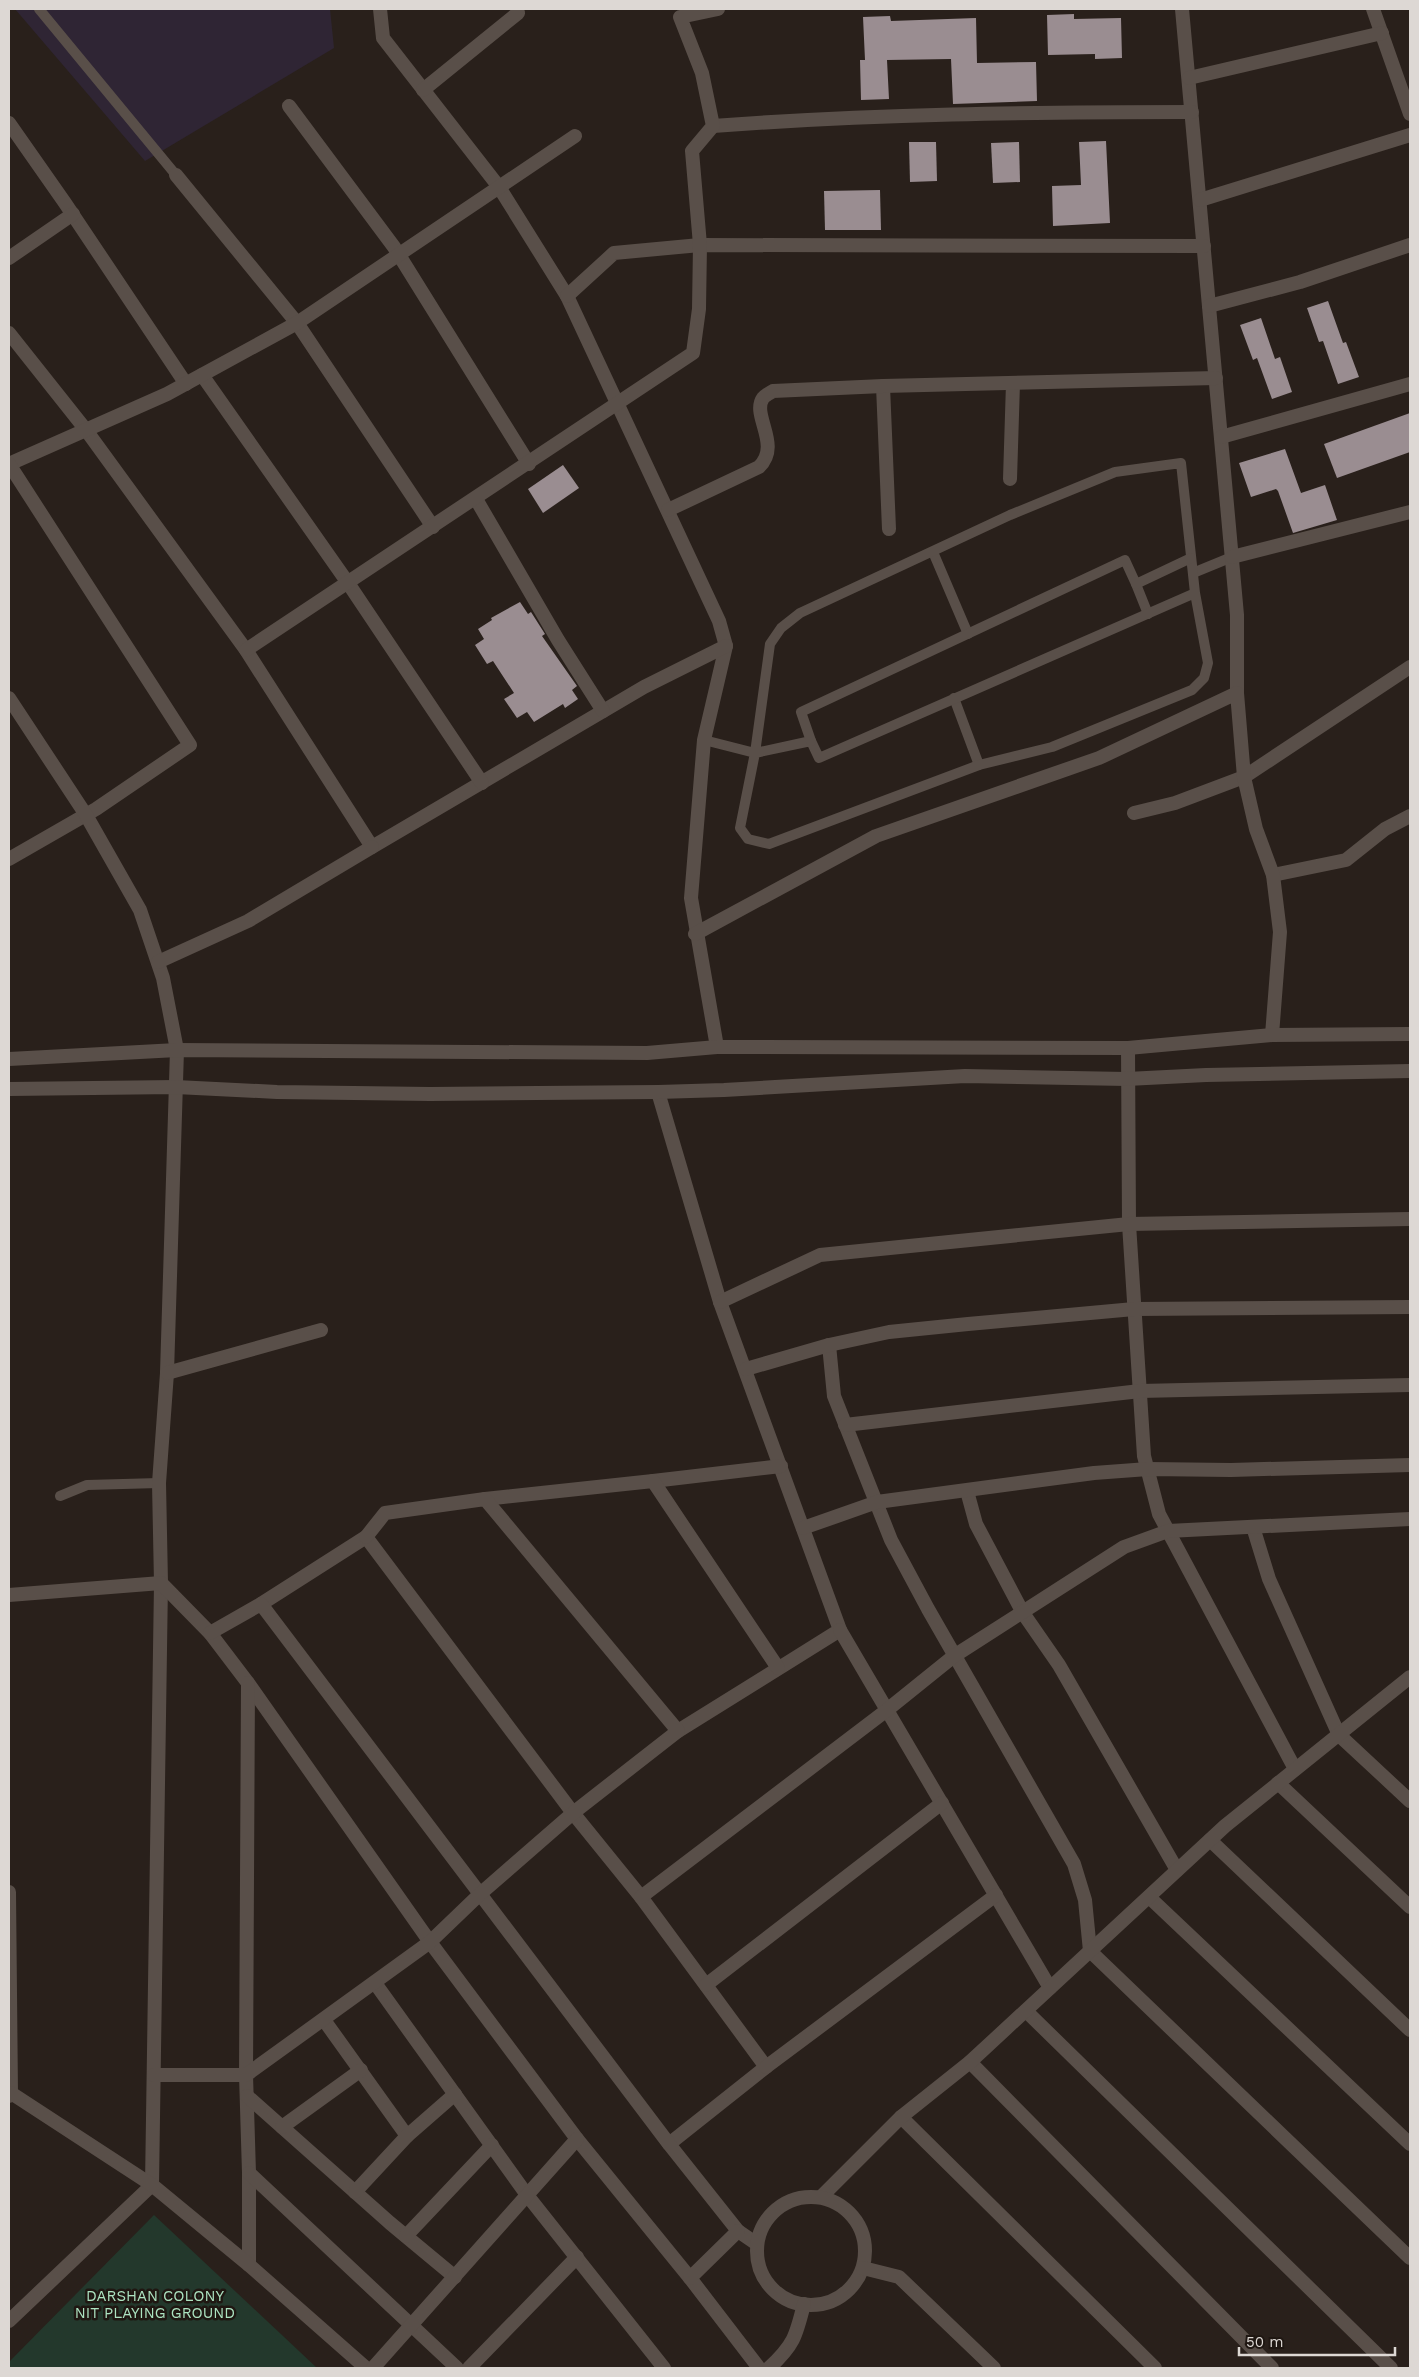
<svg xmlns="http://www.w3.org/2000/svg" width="1419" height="2377" font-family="'Work Sans',sans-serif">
  <rect width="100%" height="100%" fill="#29201b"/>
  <polygon fill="#2f2534" points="15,9 330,9 334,48 145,161"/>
  <polygon fill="#23382c" points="154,2215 317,2368 9,2368 9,2362"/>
  <g fill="#9a8d91">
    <polygon points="1074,14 1074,19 1121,18 1122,58 1095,59 1095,54 1048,55 1047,15"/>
    <polygon points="890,16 891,21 976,18 977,63 1036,62 1037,101 953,104 951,59 887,60 889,99 861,100 860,60 865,60 863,17"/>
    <polygon points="1106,141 1110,223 1053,226 1052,186 1081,185 1079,142"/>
    <polygon points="909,142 936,142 937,181 910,182"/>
    <polygon points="1019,142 1020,182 993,183 991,143"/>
    <polygon points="880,190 881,230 825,230 824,191"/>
    <polygon points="1328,301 1343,343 1346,342 1359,377 1338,384 1323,341 1319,342 1307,308"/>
    <polygon points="1261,318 1275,359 1280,357 1292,392 1272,399 1257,358 1253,360 1240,325"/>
    <polygon points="1410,413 1410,452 1337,478 1324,444"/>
    <polygon points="1285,449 1301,493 1325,485 1337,520 1293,533 1278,491 1276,489 1251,497 1239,463"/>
    <polygon points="563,465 579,488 543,513 528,489"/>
    <polygon points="520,602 528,614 531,612 545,634 542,636 577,686 572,690 578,699 565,708 563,704 534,722 527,712 517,718 504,699 514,693 493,661 487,664 475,645 484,639 478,629 492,620 491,618"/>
  </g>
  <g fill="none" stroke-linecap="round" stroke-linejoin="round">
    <g stroke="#594f49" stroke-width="10">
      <polyline points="39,9 176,175"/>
      <polyline points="933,552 968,634"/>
      <polyline points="1193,573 1232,557"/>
      <polyline points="1136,584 1148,614"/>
      <polyline points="954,698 979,765"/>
      <polyline points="704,740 755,753 770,644 781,628 800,613 1010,515 1115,472 1181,463 1195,593 1208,663 1204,678 1192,690 1052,747 979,765 769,844 748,839 740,828 755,753 811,741 819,758 1195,593"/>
      <polyline points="811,741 801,712 1125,560 1136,584 1191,558"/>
      <polyline points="60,1496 87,1485 159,1483"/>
    </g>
    <g stroke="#594f49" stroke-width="14">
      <polyline points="380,9 383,38 499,187 567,296 719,621 726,646 704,740 691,898 717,1047"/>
      <polyline points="1182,9 1237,615 1237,693"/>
      <polyline points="1373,9 1410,114"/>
      <polyline points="1189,78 1382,33"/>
      <polyline points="423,90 518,13"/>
      <polyline points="289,106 394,247 529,464"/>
      <polyline points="9,123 65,203 186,384"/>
      <path d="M713,126C872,114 1032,112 1192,112"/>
      <polyline points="176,175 297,323 433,527"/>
      <polyline points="1200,200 1410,135"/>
      <polyline points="9,258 73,214"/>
      <polyline points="567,296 614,253 700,245 1204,246"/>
      <polyline points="1209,306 1300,282 1410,245"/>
      <polyline points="9,333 86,430 246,650 372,847 644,687 726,646"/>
      <polyline points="202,375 348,583 482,783"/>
      <polyline points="883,386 889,529"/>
      <polyline points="1221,437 1410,384"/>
      <polyline points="9,464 167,394 297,323 575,136"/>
      <polyline points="9,464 190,745 96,809 9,859"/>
      <polyline points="1010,479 1013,383"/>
      <polyline points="476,499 558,640 603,711"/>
      <path d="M668,510L759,467C782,445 751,415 763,398C765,395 770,393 773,391L883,386L1216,378"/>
      <polyline points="1232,557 1410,512"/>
      <polyline points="246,650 693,353 699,309 700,245 692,151 713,126 702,73 680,17 718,9"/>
      <polyline points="9,698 86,815 140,910 163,978 177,1050 167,1373 159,1483 161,1583 152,2185 9,2321"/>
      <polyline points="1134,813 1175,803 1244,777 1410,667"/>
      <polyline points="1273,875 1346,860 1385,829 1410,816"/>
      <polyline points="695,934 876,836 1099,758 1237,693 1244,777 1256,829 1273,875 1280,932 1272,1035"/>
      <polyline points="158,962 248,921 372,847"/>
      <polyline points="1128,1048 1129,1224 1144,1456 1159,1514 1295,1769"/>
      <polyline points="658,1092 720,1302 840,1630 678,1731"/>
      <polyline points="720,1302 820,1255 1129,1224 1410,1219"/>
      <polyline points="829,1345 834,1396 891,1540 928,1609 1074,1864 1085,1900 1090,1951 1410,2258"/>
      <polyline points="746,1369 829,1345 889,1332 968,1324 1134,1309 1410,1307"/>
      <polyline points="167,1373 321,1330"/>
      <polyline points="845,1425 1140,1391 1410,1385"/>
      <polyline points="653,1481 781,1466"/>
      <polyline points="967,1491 976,1524 1023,1613 1059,1665 1177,1870"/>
      <polyline points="485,1499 653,1481 778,1668"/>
      <polyline points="1253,1527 1269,1579 1339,1735 1410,1801"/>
      <polyline points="803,1528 877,1502 1094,1473 1148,1469 1231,1470 1410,1465"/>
      <polyline points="9,1595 161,1583 210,1633 248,1683 430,1942 577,2139 690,2278 759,2368"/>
      <polyline points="261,1604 366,1537 573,1813 641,1897 766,2067 669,2144"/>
      <polyline points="840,1630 1050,1988"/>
      <polyline points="210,1633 261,1604 669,2144 738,2231 757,2244"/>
      <polyline points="248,1683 246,2075 249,2173 249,2265"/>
      <polyline points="1278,1783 1410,1907"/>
      <polyline points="1210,1840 1410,2030"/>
      <polyline points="9,1892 11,2093 9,2096"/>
      <polyline points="641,1897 887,1710 954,1656 1124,1547 1168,1531 1410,1519"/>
      <polyline points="1149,1897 1410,2144"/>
      <polyline points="375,1983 527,2195 664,2368"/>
      <polyline points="706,1985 942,1803"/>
      <polyline points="1026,2011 1391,2368"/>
      <polyline points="324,2020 407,2136"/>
      <polyline points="970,2062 1272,2368"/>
      <polyline points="766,2067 996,1895"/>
      <polyline points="154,2075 246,2075 430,1942 480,1894 573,1813 678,1731 485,1499 385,1513 366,1537"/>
      <polyline points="11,2093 152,2185 249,2265 366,2368"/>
      <polyline points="247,2096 390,2223 455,2277"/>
      <polyline points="901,2117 1155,2368"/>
      <polyline points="282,2127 361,2070"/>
      <polyline points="249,2173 457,2368"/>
      <polyline points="355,2192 407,2136 455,2094"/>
      <polyline points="821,2197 901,2117 970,2062 1225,1826 1410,1677"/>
      <circle cx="811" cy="2251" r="54"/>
      <polyline points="406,2236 492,2145"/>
      <polyline points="863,2268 899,2277 994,2368"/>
      <polyline points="690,2278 738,2231"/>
      <polyline points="373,2368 577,2139"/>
      <polyline points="469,2368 577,2257"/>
      <path d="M769,2368C794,2345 796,2336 804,2304"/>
    </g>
    <g stroke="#594f49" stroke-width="14">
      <polyline points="9,1059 177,1050 647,1053 717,1047 1128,1048 1272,1035 1410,1034"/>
      <polyline points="9,1089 176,1087 277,1092 430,1094 658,1092 724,1090 965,1076 1127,1079 1206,1075 1410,1071"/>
    </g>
  </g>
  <g text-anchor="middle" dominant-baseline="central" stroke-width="5" stroke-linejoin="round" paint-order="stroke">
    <g font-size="15" fill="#ace3c1" stroke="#1f1712">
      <text x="155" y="2296">DARSHAN COLONY<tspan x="155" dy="17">NIT PLAYING GROUND</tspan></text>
    </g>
  </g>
  <rect width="1419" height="2377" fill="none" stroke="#ddd8d4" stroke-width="20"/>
  <path d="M1239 2347v8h156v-8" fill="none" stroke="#ddd8d4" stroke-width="2.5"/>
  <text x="1246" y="2347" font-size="15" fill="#ddd8d4" stroke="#1f1712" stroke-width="4" paint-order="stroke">50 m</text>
</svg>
